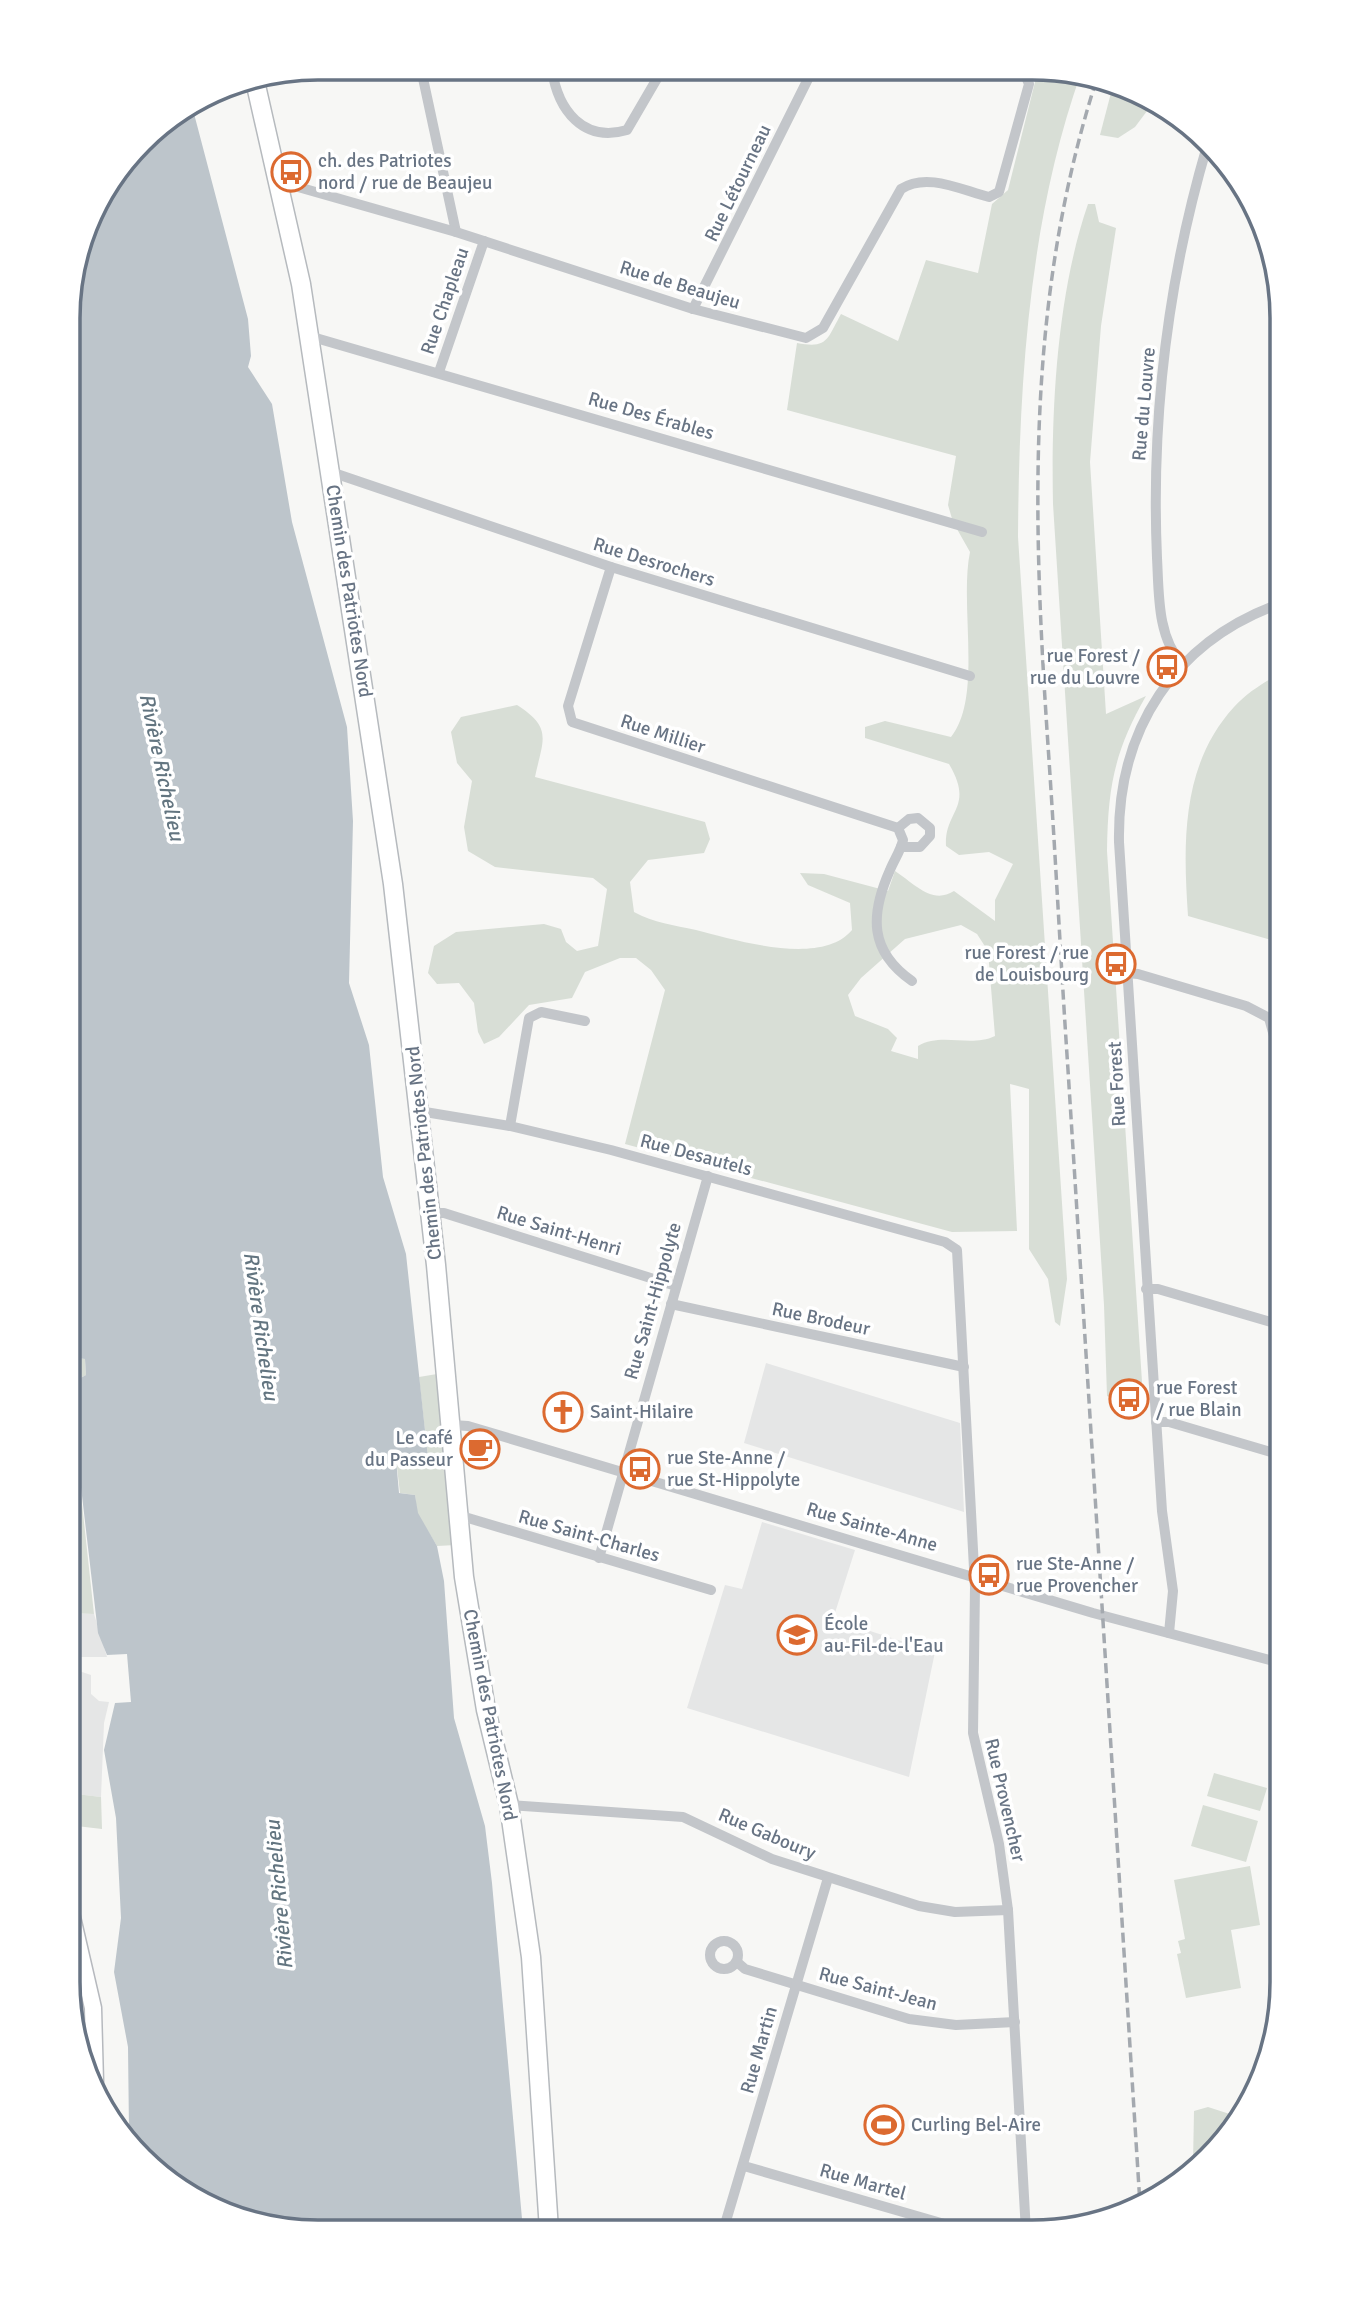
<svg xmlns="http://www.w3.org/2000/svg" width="1350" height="2300" font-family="Signika,sans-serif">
  <rect width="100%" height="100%" fill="#f7f7f5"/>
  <g fill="#e5e6e6">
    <polygon points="766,1363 960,1423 964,1512 744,1443"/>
    <polygon points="762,1522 855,1550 833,1619 935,1652 909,1777 687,1708 725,1585 742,1589"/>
    <polygon points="69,1613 94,1614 107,1657 69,1657"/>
    <polygon points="79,1671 91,1675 91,1694 99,1701 109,1702 104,1723 101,1797 68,1793 69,1673"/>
    <polygon points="68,1978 79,1981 87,2014 87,2071 82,2062"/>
  </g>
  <g fill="#d8ded6" fill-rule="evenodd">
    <path d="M1034,73H1081C1029,219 1019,383 1018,537L1067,1279L1060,1326L1055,1322L1048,1279L1029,1249V1089L1010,1084L1017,1231L952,1232L625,1144L665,990L651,970L636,958H620L585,972L572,998L529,1005L499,1037L484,1044L478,1032L474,1003L459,983L437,984L428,973L434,946L456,932L544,924L561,929L566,942L577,951L598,946L607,889L593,878L495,867L468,851L464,827L472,781L457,763L451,732L461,717L517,705C553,728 543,739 535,777L705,822L710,839L704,853L648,860L630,882L634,912C654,923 674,925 696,930C736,940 821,967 852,930L850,903L808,885L800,873L824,874L888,891L895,871C915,884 932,905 954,891L995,921V900L1013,864L989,852L959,855L946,846C944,810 975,808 949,764L865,738V727L885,721L951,737C983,697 959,605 970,552L953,522L948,505L956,456L787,410L797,343C828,349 827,339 841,314L898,341L926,260L978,273L992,204L1008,190L1035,82ZM961,925L977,934L988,951L995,1036C970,1048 942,1032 918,1046V1059L891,1051L897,1038L888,1029L855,1016L848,995L861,978L905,939Z"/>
    <polygon points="1112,89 1150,107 1135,127 1118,138 1100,135"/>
    <path d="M1088,204H1095L1099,222L1116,228L1101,326L1090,462L1106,714L1146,696C1114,752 1108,787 1107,851L1144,1412L1107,1396L1104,1305L1053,504C1051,409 1057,294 1088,204Z"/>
    <path d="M1282,672V943L1188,916C1183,843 1181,765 1234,707C1247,692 1265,682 1282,672Z"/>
    <polygon points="69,1357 85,1359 86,1375 73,1382 70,1394 94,1614 69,1613"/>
    <polygon points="443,1373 456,1545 437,1546 417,1513 415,1495 400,1493 396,1459 428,1458 419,1377"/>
    <polygon points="1214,1773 1267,1788 1260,1811 1207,1796"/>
    <polygon points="68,1793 101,1797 102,1829 68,1825"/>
    <polygon points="1203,1805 1258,1821 1246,1862 1191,1846"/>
    <polygon points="1250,1866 1260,1925 1231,1930 1241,1988 1186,1998 1177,1954 1181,1953 1178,1941 1185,1939 1174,1880"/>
    <polygon points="1208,2107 1239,2117 1230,2134 1199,2165 1193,2163 1194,2111"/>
  </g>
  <polygon fill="#bdc5cb" points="192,106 248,319 251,356 248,367 272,404 292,522 347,727 353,821 349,983 369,1045 383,1177 406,1254 428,1458 396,1459 399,1493 415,1495 418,1513 437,1546 444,1581 454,1718 485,1826 492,1883 523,2230 285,2230 222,2213 154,2170 129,2132 128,2047 114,1972 121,1918 116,1818 104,1750 115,1703 131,1702 127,1654 107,1655 98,1633 70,1393 73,1382 86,1375 85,1359 69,1357 70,286 94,207 153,131"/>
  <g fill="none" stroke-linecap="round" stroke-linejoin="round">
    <g stroke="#b6b9be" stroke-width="19">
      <polyline id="secondary" points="68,1900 93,2008 95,2082"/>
    </g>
    <g stroke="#b6babe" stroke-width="21">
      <polyline id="primary" points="255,81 301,284 393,884 436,1265 464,1577 486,1710 509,1805 531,1957 549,2230"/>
    </g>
    <g stroke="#c3c6ca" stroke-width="10">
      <polyline points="421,69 456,232"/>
      <path d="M552,70C558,110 583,143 627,130L662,70"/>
      <path d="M277,181L456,232L693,309L806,338L823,328L901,189C927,172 961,190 989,197L999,192L1029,84L1026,77L1018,73"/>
      <polyline points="693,309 812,71"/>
      <polyline points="309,336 982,532"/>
      <polyline points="439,372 484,241"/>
      <polyline points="331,472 611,567 970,676"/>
      <path d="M611,567L568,706L572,722L898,828L903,840C901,850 894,860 890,870C870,915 869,951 912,981"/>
      <path d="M1182,664C1157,637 1159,593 1157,558C1151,419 1168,279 1207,146"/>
      <polyline points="898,828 909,819 918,818 930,828 930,836 920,847 901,847"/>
      <polyline points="1127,973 1138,974 1246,1006 1269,1018 1274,1036 1281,1154"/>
      <polyline points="419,1111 510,1126 611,1150 945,1242 957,1250 975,1587 973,1733 999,1844 1008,1910 1026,2232"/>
      <polyline points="510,1126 529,1018 541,1012 585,1021"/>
      <polyline points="431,1213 444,1213 676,1286"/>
      <polyline points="1146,1289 1158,1289 1281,1325"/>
      <polyline points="671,1304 964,1367"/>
      <polyline points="1156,1422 1169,1422 1281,1455"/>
      <polyline points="452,1425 468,1426 1093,1613 1281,1663"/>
      <polyline points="458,1515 711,1590"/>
      <polyline points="599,1558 708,1176"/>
      <path d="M1169,1633L1173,1591L1162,1511L1119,842C1117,730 1174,641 1282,603"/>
      <polyline points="509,1805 683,1817 772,1859 919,1906 955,1912 1008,1910"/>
      <circle cx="724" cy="1955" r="14"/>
      <polyline points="737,1962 745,1969 909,2019 956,2025 1015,2022"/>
      <polyline points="744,2166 972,2232"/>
      <polyline points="723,2231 828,1878"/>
    </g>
    <use href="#secondary" stroke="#fff" stroke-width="16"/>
    <use href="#primary" stroke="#fff" stroke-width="18"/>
    <path stroke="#a4a9af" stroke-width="3.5" stroke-dasharray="10 5" stroke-linecap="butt" d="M1096,81C1024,308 1033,527 1049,760C1056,864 1061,967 1068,1070C1092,1448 1116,1826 1140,2204"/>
  </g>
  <defs>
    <g id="bus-ring" transform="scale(2.0125)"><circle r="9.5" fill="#fff" stroke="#dc6a30" stroke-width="1.5"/><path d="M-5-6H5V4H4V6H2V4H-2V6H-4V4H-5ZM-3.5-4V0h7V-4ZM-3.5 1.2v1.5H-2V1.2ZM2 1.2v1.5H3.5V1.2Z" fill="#dc6a30"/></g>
    <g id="church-ring" transform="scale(2.0125)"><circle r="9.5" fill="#fff" stroke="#dc6a30" stroke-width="1.5"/><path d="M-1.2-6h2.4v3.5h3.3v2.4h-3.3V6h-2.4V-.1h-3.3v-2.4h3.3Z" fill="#dc6a30"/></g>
    <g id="cafe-ring" transform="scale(2.0125)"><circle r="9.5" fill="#fff" stroke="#dc6a30" stroke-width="1.5"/><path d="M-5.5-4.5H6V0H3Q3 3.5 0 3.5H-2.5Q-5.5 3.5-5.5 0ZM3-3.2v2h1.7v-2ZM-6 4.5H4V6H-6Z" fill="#dc6a30"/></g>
    <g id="school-ring" transform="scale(2.0125)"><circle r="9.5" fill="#fff" stroke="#dc6a30" stroke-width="1.5"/><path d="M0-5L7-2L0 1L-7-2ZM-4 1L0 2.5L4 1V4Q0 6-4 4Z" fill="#dc6a30"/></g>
    <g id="stadium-ring" transform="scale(2.0125)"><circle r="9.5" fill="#fff" stroke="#dc6a30" stroke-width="1.5"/><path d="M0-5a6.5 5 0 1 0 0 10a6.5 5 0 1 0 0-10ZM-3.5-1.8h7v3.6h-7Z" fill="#dc6a30"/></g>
  </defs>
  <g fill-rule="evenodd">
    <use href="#bus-ring" x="291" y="172"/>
    <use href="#bus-ring" x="1167" y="667"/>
    <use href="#bus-ring" x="1116" y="964"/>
    <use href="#bus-ring" x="1129" y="1399"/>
    <use href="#church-ring" x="563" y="1412"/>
    <use href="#cafe-ring" x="480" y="1449"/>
    <use href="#bus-ring" x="640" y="1469"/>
    <use href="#bus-ring" x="989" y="1575"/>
    <use href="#school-ring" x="797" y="1635"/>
    <use href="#stadium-ring" x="884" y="2125"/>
  </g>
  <g text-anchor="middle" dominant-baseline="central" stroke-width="7" stroke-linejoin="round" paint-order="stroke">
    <g font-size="19" fill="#687484" stroke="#fff" text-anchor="start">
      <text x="318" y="161">ch. des Patriotes<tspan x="318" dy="22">nord / rue de Beaujeu</tspan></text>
      <text x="1140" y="656" text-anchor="end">rue Forest /<tspan x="1140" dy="22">rue du Louvre</tspan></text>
      <text x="1089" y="953" text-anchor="end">rue Forest / rue<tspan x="1089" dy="22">de Louisbourg</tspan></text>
      <text x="1156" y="1388">rue Forest<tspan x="1156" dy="22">/ rue Blain</tspan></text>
      <text x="590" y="1412">Saint-Hilaire</text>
      <text x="453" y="1438" text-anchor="end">Le café<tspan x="453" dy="22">du Passeur</tspan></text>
      <text x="667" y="1458">rue Ste-Anne /<tspan x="667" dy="22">rue St-Hippolyte</tspan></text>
      <text x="1016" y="1564">rue Ste-Anne /<tspan x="1016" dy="22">rue Provencher</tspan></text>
      <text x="824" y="1624">École<tspan x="824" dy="22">au-Fil-de-l'Eau</tspan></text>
      <text x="911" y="2125">Curling Bel-Aire</text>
    </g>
    <g font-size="19" fill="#687484" stroke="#fff">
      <text transform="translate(738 183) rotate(-64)">Rue Létourneau</text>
      <text transform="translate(680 285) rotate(17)">Rue de Beaujeu</text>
      <text transform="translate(445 301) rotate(-71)">Rue Chapleau</text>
      <text transform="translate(1144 404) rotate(-85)">Rue du Louvre</text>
      <text transform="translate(651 416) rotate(16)">Rue Des Érables</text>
      <text transform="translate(654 562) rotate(17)">Rue Desrochers</text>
      <text transform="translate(349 591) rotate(81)">Chemin des Patriotes Nord</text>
      <text transform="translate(663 734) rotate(18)">Rue Millier</text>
      <text transform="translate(1117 1084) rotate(-93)">Rue Forest</text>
      <text transform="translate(424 1153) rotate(-96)">Chemin des Patriotes Nord</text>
      <text transform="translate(696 1155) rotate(15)">Rue Desautels</text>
      <text transform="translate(559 1231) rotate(17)">Rue Saint-Henri</text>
      <text transform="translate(653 1301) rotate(-74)">Rue Saint-Hippolyte</text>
      <text transform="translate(821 1319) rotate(12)">Rue Brodeur</text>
      <text transform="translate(872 1527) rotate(16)">Rue Sainte-Anne</text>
      <text transform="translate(589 1536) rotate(16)">Rue Saint-Charles</text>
      <text transform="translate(490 1715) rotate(79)">Chemin des Patriotes Nord</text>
      <text transform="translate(1005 1800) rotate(77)">Rue Provencher</text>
      <text transform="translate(767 1834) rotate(23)">Rue Gaboury</text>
      <text transform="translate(878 1989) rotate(15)">Rue Saint-Jean</text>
      <text transform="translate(759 2050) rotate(-74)">Rue Martin</text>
      <text transform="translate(863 2182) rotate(16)">Rue Martel</text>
    </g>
    <g font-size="21" font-style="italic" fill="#637580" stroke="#fff">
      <text transform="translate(162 767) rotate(78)">Rivière Richelieu</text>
      <text transform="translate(261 1326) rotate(82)">Rivière Richelieu</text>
      <text transform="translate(279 1895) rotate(-95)">Rivière Richelieu</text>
    </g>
  </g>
  <path d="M0 0H1350V2300H0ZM318 80H1032A238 238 0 0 1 1270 318V1982A238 238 0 0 1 1032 2220H318A238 238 0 0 1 80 1982V318A238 238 0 0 1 318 80Z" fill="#fff" fill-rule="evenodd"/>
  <path fill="none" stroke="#687484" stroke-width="3.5" d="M318 80H1032A238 238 0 0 1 1270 318V1982A238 238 0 0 1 1032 2220H318A238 238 0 0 1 80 1982V318A238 238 0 0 1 318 80Z"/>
</svg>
